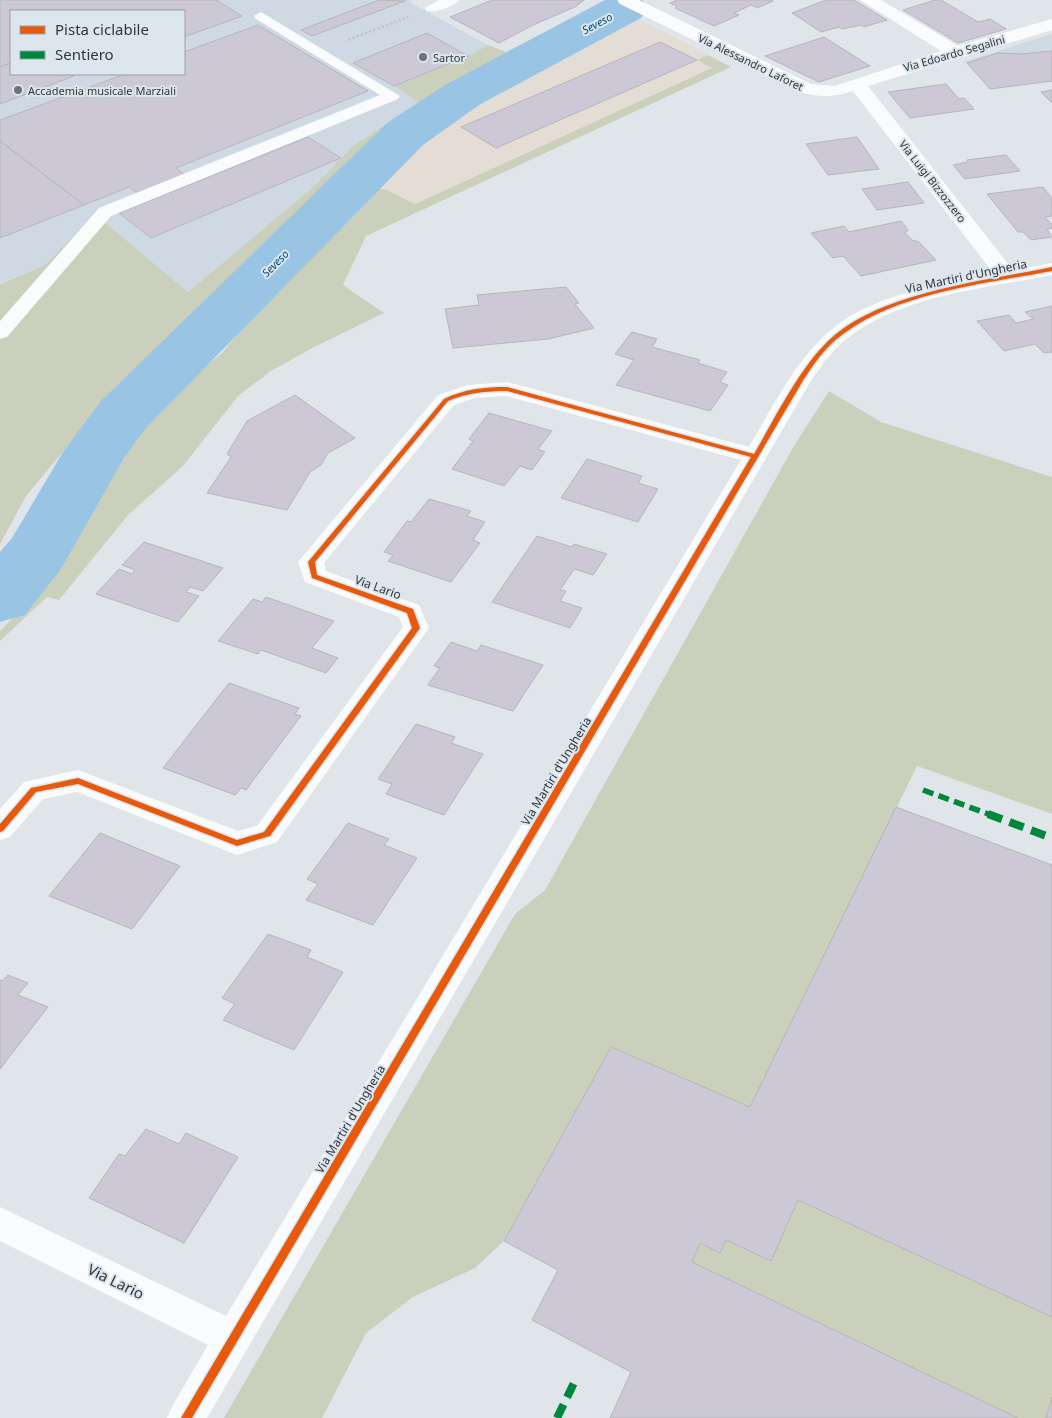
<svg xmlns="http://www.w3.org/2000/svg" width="1052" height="1418" font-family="'Noto Sans',sans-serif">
  <rect width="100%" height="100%" fill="#e0e5ea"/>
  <g fill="#cfd9e3" fill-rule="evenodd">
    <path d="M0,0H412L409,2L488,45L468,56L395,87L419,103L354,145L313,187L188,292L95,214L45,265L0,283ZM11,11H184V74H11Z"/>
    <polygon points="1052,34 1052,81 990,89 967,63 963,62"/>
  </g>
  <polygon fill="#e4ddd6" points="635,17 708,55 697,60 713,68 415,204 387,190 372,187 432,128 450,115"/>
  <g fill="#cbd0bc">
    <polygon points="609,0 613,2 454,87 401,120 382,135 335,185 256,258 211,304 111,394 26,496 0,544 0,284 45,265 95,214 188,292 313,187 354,145 419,103 394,86 468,56 488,45 506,52"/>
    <polygon points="708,55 731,67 366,236 343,285 384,313 314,347 271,371 238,396 183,466 128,515 59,600 47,597 0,641 0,631 51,578 85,522 119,455 149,413 222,353 288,273 372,187 387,190 415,204 712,68 697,60"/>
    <polygon points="829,391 881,422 1052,477 1052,814 917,766 750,1107 611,1047 504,1241 475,1268 413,1297 366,1333 322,1418 224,1418 515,914 545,890 794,446"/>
    <polygon points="798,1200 1052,1317 1052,1397 1046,1418 1018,1418 692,1262 700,1243 720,1253 726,1240 771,1261"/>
  </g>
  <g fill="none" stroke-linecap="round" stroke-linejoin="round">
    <polygon fill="#99c4e4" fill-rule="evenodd" points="605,0 642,0 648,8 641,18 479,105 423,145 145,429 124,458 61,569 25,615 0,622 0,552 12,538 63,452 101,401 387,123 445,85"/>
  </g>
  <g fill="#cdc8d6" stroke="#b5b6ba">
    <polygon points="0,0 216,0 242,16 184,37 184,11 11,11 11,63 0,67"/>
    <polygon points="379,0 405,1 312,36 301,30"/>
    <polygon points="492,0 584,0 575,7 533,25 499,43 450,17"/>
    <polygon points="677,0 772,0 773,1 757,8 751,5 734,13 739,15 714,26 675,8 677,6 670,3"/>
    <polygon points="826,0 854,0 887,20 864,27 861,25 842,29 839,27 821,32 792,13"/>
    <polygon points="935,0 941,0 978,22 990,19 1006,29 958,43 903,10"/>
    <polygon points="258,25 368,91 176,168 185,175 138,194 129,187 84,205 0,141 0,120 125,74 184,74 184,52"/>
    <polygon points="427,33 468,56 394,86 353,63"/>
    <polygon points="824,37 870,66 819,82 765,56"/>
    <polygon points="660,42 697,60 496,148 461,127"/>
    <polygon points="1052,51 1052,81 990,89 967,63 998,53 1021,54"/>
    <polygon points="11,63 11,74 75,74 74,76 0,104 0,67"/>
    <polygon points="946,84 959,99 964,98 974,109 910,118 888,92"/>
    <polygon points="1052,90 1052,103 1041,92"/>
    <polygon points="308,137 341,158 151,238 119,213"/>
    <polygon points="857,137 879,169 828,175 806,144"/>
    <polygon points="0,141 84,205 0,238"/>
    <polygon points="1006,155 1020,171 965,179 953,165 968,162 967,160"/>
    <polygon points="908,182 924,203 877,210 862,189"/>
    <polygon points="1043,187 1052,198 1052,216 1045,217 1052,225 1052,228 1047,229 1052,237 1031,240 1023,232 1018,232 987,194"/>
    <polygon points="901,221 908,230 905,233 912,240 919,242 936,260 861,276 843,256 833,258 811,233 844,226 849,232"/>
    <polygon points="566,287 579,303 575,304 594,328 548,339 453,348 445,309 479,305 477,295"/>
    <polygon points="1052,306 1052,352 1044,353 1035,344 1004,351 977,321 1009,315 1016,323 1033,319 1025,312"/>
    <polygon points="632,332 657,339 652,347 700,360 698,363 727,372 720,382 728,385 710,411 616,385 634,360 615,354"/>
    <polygon points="295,395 355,438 328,453 321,465 310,472 287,510 207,493 231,457 227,454 247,421"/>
    <polygon points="489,413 552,431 538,449 545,452 532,470 520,466 504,486 452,469 473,441 469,439"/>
    <polygon points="587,459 642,476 638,483 658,489 638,522 561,498"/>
    <polygon points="429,499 471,511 467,516 485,522 473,540 480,543 451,582 388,561 393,555 384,552 407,521 411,522"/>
    <polygon points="537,536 572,547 574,544 607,554 593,575 574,569 560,590 566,591 560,601 582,608 570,628 492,602"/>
    <polygon points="144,542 223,568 203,591 190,587 186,592 199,596 178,622 96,594 119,569 132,574 135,570 122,565"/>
    <polygon points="266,597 334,621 312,648 338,658 326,673 261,650 258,654 218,641 253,599 262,602"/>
    <polygon points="451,642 477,651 481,645 543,665 513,711 428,685 440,668 434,666"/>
    <polygon points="229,683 299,708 295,714 301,716 246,790 241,788 235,795 163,768"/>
    <polygon points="416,724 455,737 451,743 483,754 444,815 386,794 392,784 378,779"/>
    <polygon points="896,807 1052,865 1052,1317 798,1200 771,1261 726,1240 720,1253 700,1243 692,1262 1018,1418 610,1418 631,1372 532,1320 558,1270 504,1241 611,1047 750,1107"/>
    <polygon points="348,823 389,839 384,845 417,858 373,925 306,900 318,884 307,879"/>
    <polygon points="100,833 180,866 132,929 49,896"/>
    <polygon points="268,934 311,950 307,957 343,972 294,1050 223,1020 235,1004 222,998"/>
    <polygon points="8,975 28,983 18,995 48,1007 0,1069 0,980 2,981"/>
    <polygon points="146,1129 179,1144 186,1133 238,1157 184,1243 89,1198 119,1154 125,1156"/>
    <polygon points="1052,1397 1052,1418 1046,1418"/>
  </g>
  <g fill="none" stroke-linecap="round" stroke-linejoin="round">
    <polyline stroke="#c3c6c7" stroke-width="2.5" stroke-dasharray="2.5 2" stroke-linecap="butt" points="348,40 408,17"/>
    <g fill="#fafbfc" fill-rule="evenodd">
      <path d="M439,0H459C453,7 436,13 427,11L425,8Z"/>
      <polygon points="261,12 400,96 398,99 111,216 7,337 0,339 0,321 99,208 380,95 256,19 254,16"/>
    </g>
    <path fill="#fafbfc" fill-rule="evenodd" d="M617,0H639L811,84L835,86L941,51L860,0H881L958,46L1052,19V30L868,86L1013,270L1052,263V275C983,289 900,295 844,341C831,352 822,365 812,379L207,1418H167L173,1405L208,1345L0,1241V1207L226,1316L741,460L506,396L475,398L454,405L324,563L326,571L419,605L429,628L277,842L237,855L77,792L43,799L10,837L0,840V809L24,782L78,770L238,831L257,826L403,627L399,617L305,582L298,562L438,395L468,385L507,382L749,447C771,410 791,369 821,339C864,295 936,285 994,274L853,91C833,98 819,97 799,92L620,4Z"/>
    <polyline stroke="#00873e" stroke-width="5.5" stroke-dasharray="11 5.5" stroke-linecap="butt" points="923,790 991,815"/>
    <g stroke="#00873e" stroke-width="8" stroke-dasharray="15 8" stroke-linecap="butt">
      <polyline points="988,814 1052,838"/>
      <polyline points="557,1418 574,1383"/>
    </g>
    <g stroke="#dce6ee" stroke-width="3">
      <path id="cycleway" d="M1052,267V271C984,284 893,293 838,338C824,349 814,364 804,379L192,1418H181L751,457L507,391C486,391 467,393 448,401L315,562L317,575L413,609L420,628L270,836L237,846L78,784L36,792L3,831L0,832V824L31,788L78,778L237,840L264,832L412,628L407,613L312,578L308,562L444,399C464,389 485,387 507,387L754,454C775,418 798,371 827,342C877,292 985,281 1052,267Z"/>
    </g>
    <use href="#cycleway" fill="#e8590c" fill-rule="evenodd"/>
  </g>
  <g fill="#707478" stroke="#dce6ee" stroke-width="2">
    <circle cx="423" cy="57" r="5"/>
    <circle cx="18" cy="90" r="5"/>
  </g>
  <g text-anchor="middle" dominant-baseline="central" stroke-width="4" stroke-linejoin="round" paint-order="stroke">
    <g font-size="11" font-style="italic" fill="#034d77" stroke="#dce6ee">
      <text transform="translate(597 23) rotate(-28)">Seveso</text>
      <text transform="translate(275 263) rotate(-45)">Seveso</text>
    </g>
    <g font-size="11" fill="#33373a" stroke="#dce6ee">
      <text transform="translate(954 53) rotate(-16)">Via Edoardo Segalini</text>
      <text transform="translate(751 62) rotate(26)">Via Alessandro Laforet</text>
      <text transform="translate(933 181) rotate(52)">Via Luigi Bizzozzero</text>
    </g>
    <g font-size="11" fill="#33373a" stroke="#dce6ee" text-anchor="start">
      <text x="433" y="57">Sartor</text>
      <text x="28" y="90">Accademia musicale Marziali</text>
    </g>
    <g font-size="12" fill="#33373a" stroke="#dce6ee">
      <text transform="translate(966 276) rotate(-12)">Via Martiri d'Ungheria</text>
      <text transform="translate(378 587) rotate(20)">Via Lario</text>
      <text transform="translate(556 771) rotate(-59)">Via Martiri d'Ungheria</text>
      <text transform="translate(350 1119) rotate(-59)">Via Martiri d'Ungheria</text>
    </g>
    <g font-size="15" fill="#33373a" stroke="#dce6ee">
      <text transform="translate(116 1281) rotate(26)">Via Lario</text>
    </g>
  </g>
  <rect x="10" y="10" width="175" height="65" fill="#dce6ee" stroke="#98a0a6"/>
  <rect x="20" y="26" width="25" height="8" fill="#e8590c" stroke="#98a0a6"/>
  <text x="55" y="35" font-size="15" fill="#33373a">Pista ciclabile</text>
  <rect x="20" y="51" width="25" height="8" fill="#00873e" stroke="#98a0a6"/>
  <text x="55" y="60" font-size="15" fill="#33373a">Sentiero</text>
</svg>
